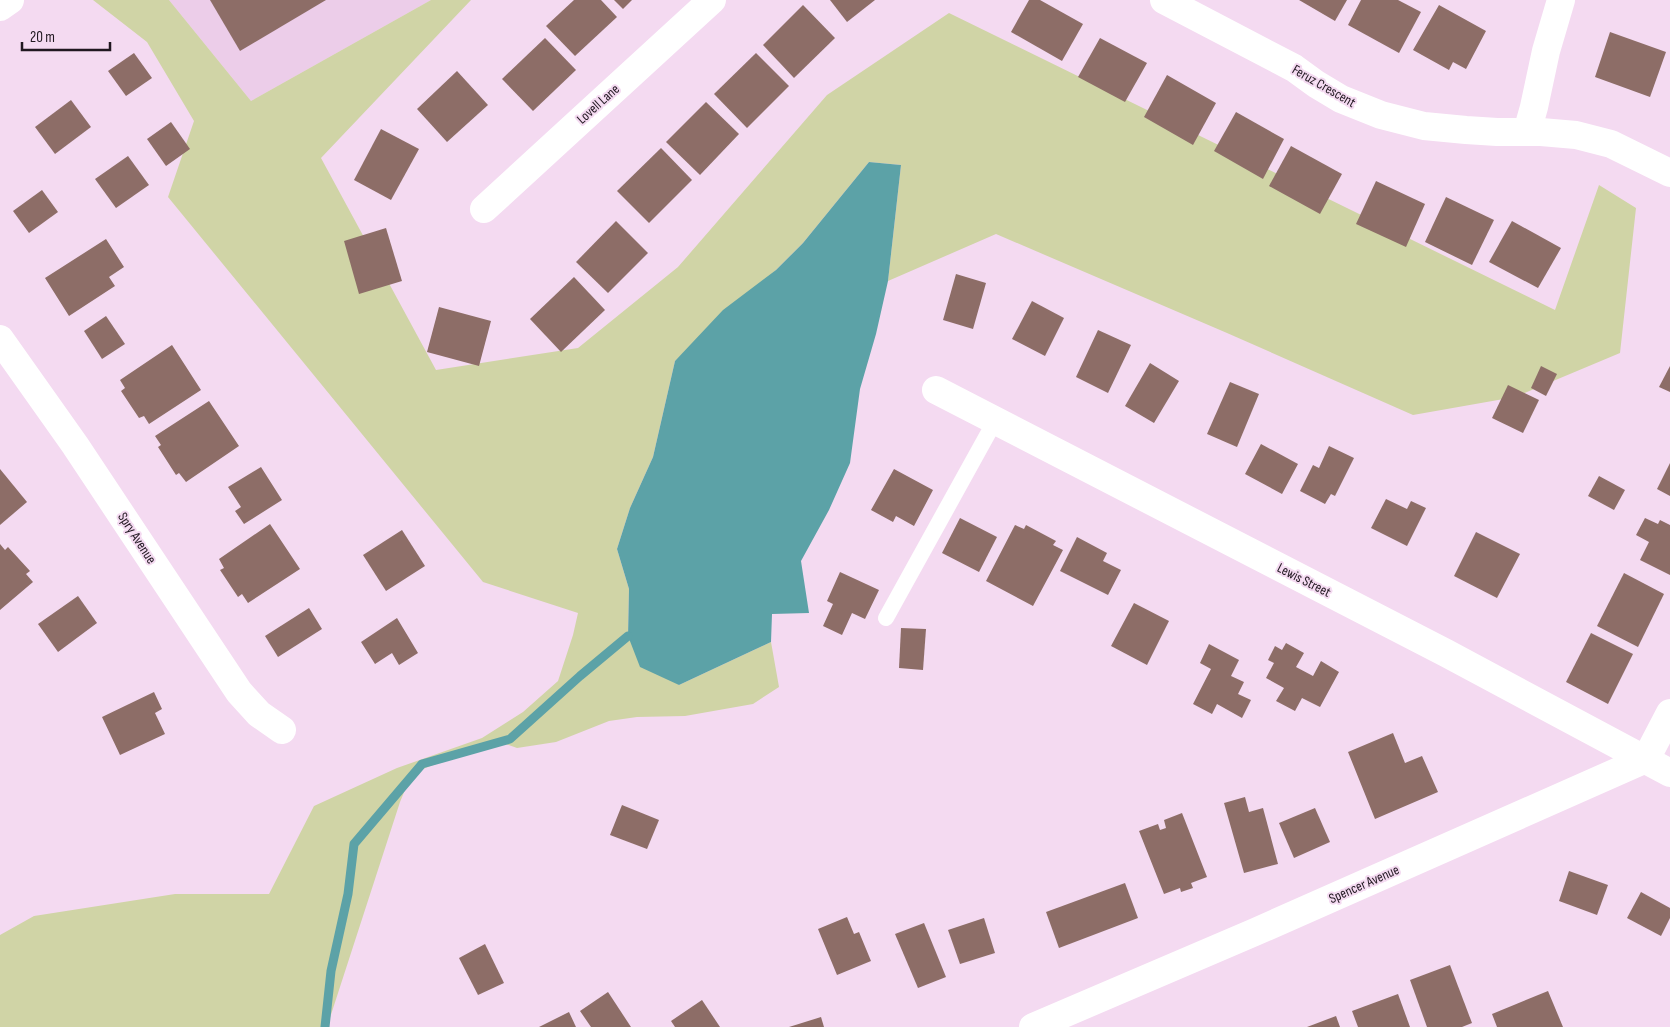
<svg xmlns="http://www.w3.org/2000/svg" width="1670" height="1027" font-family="'Sofia Sans Condensed',sans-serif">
  <rect width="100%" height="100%" fill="#f4daf1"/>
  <polygon fill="#eccde9" points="169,0 431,0 251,101"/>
  <polygon fill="#d0d4a6" points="93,0 169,0 251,101 431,0 471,0 321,158 436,370 578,348 678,267 827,95 949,13 1555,310 1599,185 1636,208 1620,353 1515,397 1413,415 1227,333 996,234 888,281 901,165 869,162 803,243 776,270 675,361 653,457 630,508 617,549 629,589 628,636 679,685 771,642 779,687 753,704 685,716 637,717 609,721 556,742 517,748 497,741 412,773 400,802 327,1027 0,1027 0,935 34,916 175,894 269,894 314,806 397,768 482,738 523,712 558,681 573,635 578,613 483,582 168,197 194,121 147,42"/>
  <polygon fill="#5ca2a7" points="869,162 901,165 888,281 876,334 860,389 850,463 829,510 801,561 809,613 772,614 771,642 679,685 640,667 628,636 629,589 617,549 630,508 653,457 675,361 723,310 776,270 803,243"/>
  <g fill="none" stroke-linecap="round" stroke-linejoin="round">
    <polyline stroke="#5ca2a7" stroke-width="9" points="325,1027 331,971 348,894 354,844 422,764 510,739 580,676 628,636"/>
  </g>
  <g fill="#8d6d67">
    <polygon points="210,0 326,0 240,51"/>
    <polygon points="574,0 601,0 617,17 575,56 546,26"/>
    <polygon points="614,0 632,0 623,9"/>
    <polygon points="830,0 875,0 847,22"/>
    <polygon points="1029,0 1040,0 1083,24 1062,61 1011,32"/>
    <polygon points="1299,0 1347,0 1335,21"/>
    <polygon points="1361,0 1398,0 1421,12 1399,53 1348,25"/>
    <polygon points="803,5 835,38 794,78 763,45"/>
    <polygon points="1439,5 1486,31 1466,69 1453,62 1449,70 1413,50"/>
    <polygon points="1610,32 1666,52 1650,97 1595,77"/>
    <polygon points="545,38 576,70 533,111 502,79"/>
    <polygon points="1100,38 1147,63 1125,102 1078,77"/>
    <polygon points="134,53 152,78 126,96 108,71"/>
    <polygon points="756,53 789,86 747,128 714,94"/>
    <polygon points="457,71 488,105 447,142 417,109"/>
    <polygon points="1167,75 1216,103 1193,145 1144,117"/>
    <polygon points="71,100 91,127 55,154 35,127"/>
    <polygon points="706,102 739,134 700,175 666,142"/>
    <polygon points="1236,112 1284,139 1263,179 1214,151"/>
    <polygon points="171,122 190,149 166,166 147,139"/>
    <polygon points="381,129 419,149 391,200 354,180"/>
    <polygon points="1291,146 1342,174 1320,214 1269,186"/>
    <polygon points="661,148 692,180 649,223 617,191"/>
    <polygon points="128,156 149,185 116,208 95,179"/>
    <polygon points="1376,181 1425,204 1406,247 1356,224"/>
    <polygon points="42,190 58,212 29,233 13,211"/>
    <polygon points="1446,197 1494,220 1472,265 1425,242"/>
    <polygon points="616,221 648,253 608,293 576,262"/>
    <polygon points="1512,221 1561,248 1538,288 1489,262"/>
    <polygon points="386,228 402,281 359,294 344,241"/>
    <polygon points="106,239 124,267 109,277 115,286 69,316 45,278"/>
    <polygon points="956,274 986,283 973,329 943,320"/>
    <polygon points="574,277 605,310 561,352 530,319"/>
    <polygon points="1032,301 1064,318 1045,356 1012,339"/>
    <polygon points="439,307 491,321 479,366 427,352"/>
    <polygon points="106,316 125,344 102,359 84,331"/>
    <polygon points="1098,330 1131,345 1108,393 1076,377"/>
    <polygon points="172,345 201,390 149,424 144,416 139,418 121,391 125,388 120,380"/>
    <polygon points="1150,363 1179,381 1154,423 1125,406"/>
    <polygon points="1541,366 1557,374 1546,396 1531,388"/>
    <polygon points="1670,366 1670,392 1659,387"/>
    <polygon points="1230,382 1259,394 1237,447 1207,434"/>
    <polygon points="1508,385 1539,400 1523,433 1492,418"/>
    <polygon points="209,401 239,446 186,482 179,473 176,475 158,447 161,445 155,436"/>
    <polygon points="1261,444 1298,464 1282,494 1245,474"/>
    <polygon points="1329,446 1354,458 1335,496 1331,494 1325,504 1300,491 1313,465 1319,468"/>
    <polygon points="1670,463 1670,496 1657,489"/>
    <polygon points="261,467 282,500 244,524 235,511 241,507 228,487"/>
    <polygon points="0,469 27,502 0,525"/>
    <polygon points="894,469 933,490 914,526 896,516 893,522 871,510"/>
    <polygon points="1599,476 1625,490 1614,510 1588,496"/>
    <polygon points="1386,499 1407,509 1411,501 1426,508 1407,546 1371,528"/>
    <polygon points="960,518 997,537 979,572 942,553"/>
    <polygon points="1645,518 1658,524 1660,520 1670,525 1670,575 1640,560 1649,542 1636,535"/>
    <polygon points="270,524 300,569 248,603 242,594 238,597 220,570 224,568 219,559"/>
    <polygon points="1015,525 1024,529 1026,525 1056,541 1053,545 1063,550 1033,606 986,581"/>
    <polygon points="402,530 425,566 386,591 363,555"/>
    <polygon points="1476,532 1520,554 1497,598 1454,576"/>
    <polygon points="1077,537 1107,553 1103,561 1121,570 1108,595 1060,571"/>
    <polygon points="0,544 5,550 8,547 30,571 26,574 33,582 0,610"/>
    <polygon points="840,572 879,590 865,619 852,613 842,635 823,626 833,604 827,601"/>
    <polygon points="1624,573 1664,594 1638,647 1597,626"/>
    <polygon points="78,596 97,623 58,652 38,624"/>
    <polygon points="1134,603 1169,621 1147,665 1111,646"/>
    <polygon points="309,608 322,629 278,657 265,636"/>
    <polygon points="397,618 418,653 399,665 392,653 375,664 361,642"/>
    <polygon points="901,628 926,629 923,670 899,668"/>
    <polygon points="1591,633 1633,654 1608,704 1566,682"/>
    <polygon points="1286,643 1304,653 1296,667 1313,676 1321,661 1339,672 1320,707 1302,698 1295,711 1276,701 1284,688 1266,678 1274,663 1268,660 1275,646 1282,650"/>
    <polygon points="1209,644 1239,660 1231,676 1244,682 1238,694 1251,700 1242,718 1217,704 1212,714 1193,704 1211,669 1200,663"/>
    <polygon points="154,692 162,709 155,713 165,734 120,755 102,717"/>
    <polygon points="1393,733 1405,763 1422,756 1438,792 1375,819 1348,752"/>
    <polygon points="1245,797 1249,812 1263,808 1278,864 1244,873 1224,803"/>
    <polygon points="622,805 659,820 647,849 610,835"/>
    <polygon points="1315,808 1330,842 1294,858 1279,823"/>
    <polygon points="1182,813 1207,877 1191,883 1193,888 1181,892 1180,888 1164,894 1139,831 1158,824 1160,830 1166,828 1164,820"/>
    <polygon points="1569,871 1608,885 1597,915 1559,901"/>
    <polygon points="1125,883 1138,918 1059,948 1046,912"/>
    <polygon points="1641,892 1670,908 1670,918 1661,936 1627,918"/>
    <polygon points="847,917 854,934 859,932 871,961 837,975 818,929"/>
    <polygon points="984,918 995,953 960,964 948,930"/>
    <polygon points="924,923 946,977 918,988 895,934"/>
    <polygon points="485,944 504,983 478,995 459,958"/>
    <polygon points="1450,965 1472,1023 1462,1027 1427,1027 1410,980"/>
    <polygon points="1548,991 1563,1027 1497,1027 1492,1014"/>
    <polygon points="608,992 631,1027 591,1027 580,1011"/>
    <polygon points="1398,994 1410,1027 1358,1027 1352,1011"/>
    <polygon points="702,1000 720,1027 675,1027 671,1021"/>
    <polygon points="569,1012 576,1027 539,1027"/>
    <polygon points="1336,1016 1340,1027 1307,1027"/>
    <polygon points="821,1017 824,1027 789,1027"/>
  </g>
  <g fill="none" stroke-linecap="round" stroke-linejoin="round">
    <polyline stroke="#fff" stroke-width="16" points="886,618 995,421"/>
    <g stroke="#fff" stroke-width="28">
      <polyline points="1164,0 1294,68 1316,84 1341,99 1381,115 1424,126 1466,130 1497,132 1541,132 1576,135 1611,144 1670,173"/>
      <polyline points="0,7 10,0"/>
      <polyline points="1527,132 1534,107 1546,51 1561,0"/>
      <polyline points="484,209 712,0"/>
      <polyline points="0,339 75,445 239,692 259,714 282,730"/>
      <polyline points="936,390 1446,653 1670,773"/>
      <polyline points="1033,1027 1255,932 1646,759 1670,713"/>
    </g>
  </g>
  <g text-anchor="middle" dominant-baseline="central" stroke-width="4" stroke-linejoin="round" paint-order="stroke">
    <g font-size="14" fill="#201720" stroke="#f4daf1">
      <text transform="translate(1324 86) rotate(30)">Feruz Crescent</text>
      <text transform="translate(598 104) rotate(-42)">Lovell Lane</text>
      <text transform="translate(137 538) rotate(57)">Spry Avenue</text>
      <text transform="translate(1304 580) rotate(27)">Lewis Street</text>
      <text transform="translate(1364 884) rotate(-24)">Spencer Avenue</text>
    </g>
  </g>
  <path d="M22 42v8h88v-8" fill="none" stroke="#201720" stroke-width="2.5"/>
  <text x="30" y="42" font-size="15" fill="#201720" stroke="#f4daf1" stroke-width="4" paint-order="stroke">20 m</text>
</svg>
